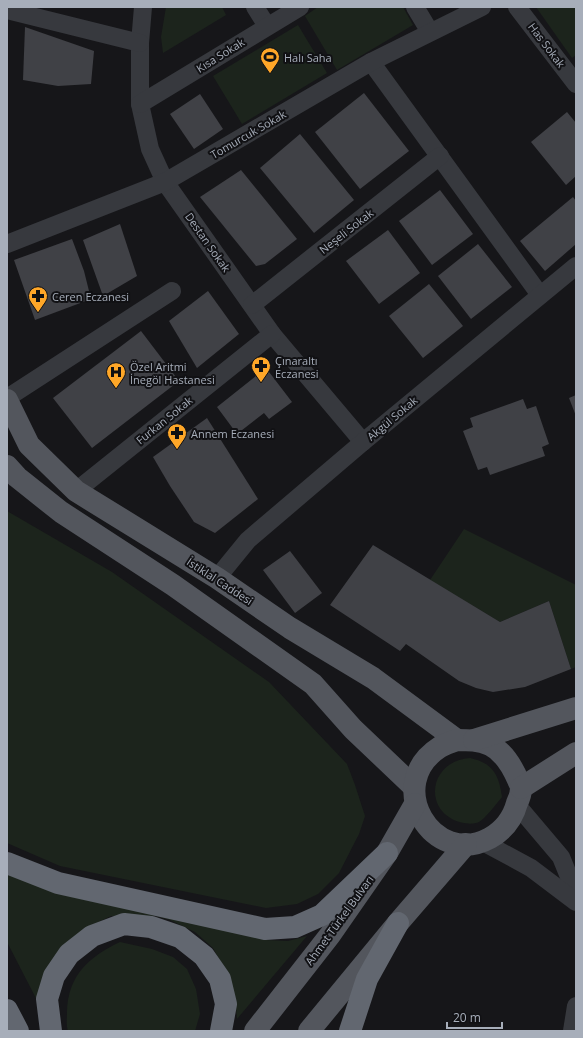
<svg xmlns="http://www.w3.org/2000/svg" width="583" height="1038" font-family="'Open Sans',sans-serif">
  <rect width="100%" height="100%" fill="#161619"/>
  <g fill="#1c241c">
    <polygon points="166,7 222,7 226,15 163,53 161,37"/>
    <polygon points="318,7 403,7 413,25 337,70 305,16"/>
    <polygon points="536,7 576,7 576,55 572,58"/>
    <polygon points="298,25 327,73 242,124 213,76"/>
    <polygon points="7,511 112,572 269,682 347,764 355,785 365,816 359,834 339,873 318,894 297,904 266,908 60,866 7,843"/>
    <polygon points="464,529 576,585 576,667 571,669 549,601 500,622 430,580"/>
    <path d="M470,758C493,763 499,775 502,797C497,803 485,819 479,822C475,824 468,824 464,823C422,815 427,761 470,758Z"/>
    <polygon points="7,872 235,931 266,940 288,941 307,936 237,1019 235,997 230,979 213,948 195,932 170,920 155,916 111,916 84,929 42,1010 7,942"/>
    <path d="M120,942L152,949L173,957L187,969L196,989L200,1014L195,1031H68C66,1025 67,1018 67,1012C68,975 89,957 120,942Z"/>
  </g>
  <g fill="#404146">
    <polygon points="25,27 94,51 91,84 58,86 23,80"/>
    <polygon points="364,93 409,151 360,189 315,132"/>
    <polygon points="200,94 223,129 194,149 170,114"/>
    <polygon points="567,112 576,123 576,176 566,185 531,142"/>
    <polygon points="300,134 354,200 314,233 260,168"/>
    <polygon points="241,170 297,239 265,264 256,266 200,197"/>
    <polygon points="440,190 473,234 432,265 399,221"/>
    <polygon points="573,197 576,201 576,244 545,271 520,241"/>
    <polygon points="120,224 137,276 103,296 83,240"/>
    <polygon points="388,230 420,273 379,304 346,261"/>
    <polygon points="72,239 84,271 91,299 35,320 14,260"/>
    <polygon points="478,244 512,287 471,319 438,276"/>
    <polygon points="429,284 463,326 423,358 389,316"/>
    <polygon points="208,291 239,334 197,368 169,321"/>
    <polygon points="141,331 179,381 92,448 53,398"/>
    <polygon points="266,368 292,402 269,419 264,413 237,434 217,407"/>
    <polygon points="576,395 576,416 569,398"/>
    <polygon points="523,399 527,409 536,406 549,444 542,447 545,456 490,475 487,467 478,470 463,431 473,427 470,418"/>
    <polygon points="207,418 258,499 215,533 194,522 170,486 153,457"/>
    <polygon points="373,545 500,622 549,601 571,669 525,687 493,692 476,688 459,681 406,644 400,651 330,605"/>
    <polygon points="290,551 322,593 295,613 263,570"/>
  </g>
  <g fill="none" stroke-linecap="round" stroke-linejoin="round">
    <g stroke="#37393e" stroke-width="18">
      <polyline points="143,7 140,43 140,104 150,149 165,182 272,334 363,442"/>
      <polyline points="255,7 267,26"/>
      <polyline points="415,7 430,32"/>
      <polyline points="517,7 576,84"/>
      <polyline points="7,10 140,43"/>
      <polyline points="371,62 540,295"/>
      <polyline points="140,104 300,7"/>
      <polyline points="7,244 165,182 371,62 482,7"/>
      <polyline points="252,305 440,156"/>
      <polyline points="7,398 172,291"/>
      <polyline points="76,491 272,334"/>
      <polyline points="217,578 248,540 363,442 576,266"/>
      <polyline points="517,805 561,857 576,894"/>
      <polyline points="483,842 531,868 576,902"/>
      <polyline points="572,1031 576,1006"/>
    </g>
    <g stroke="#53565d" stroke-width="22">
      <polyline points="7,400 29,445 76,491 217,578 290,628 373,678 457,740"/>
      <polyline points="7,466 17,477 61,512 173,585 313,684 353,729 414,787"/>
      <path d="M457,740C468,740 479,740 490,745C504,752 512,766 518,780C519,782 521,786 521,788C521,793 519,799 517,803C513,818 504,830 490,838C433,869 382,784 440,747C445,744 451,742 457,740Z"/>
      <polyline points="474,740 576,708"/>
      <polyline points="521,788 576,753"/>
      <polyline points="255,1031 330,935 387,853 415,804"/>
      <polyline points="309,1031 398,923 466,844"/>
    </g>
    <g stroke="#626770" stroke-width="22">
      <polyline points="7,863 58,883 265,929 295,927 322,915 387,853"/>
      <polyline points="7,1010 18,1031"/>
      <polyline points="51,1031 47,999 54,976 69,954 92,936 124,924 151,927 180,937 204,956 220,979 226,1004 221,1031"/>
      <polyline points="350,1031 367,979 398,923"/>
    </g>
  </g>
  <defs>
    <g id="stadium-pin" transform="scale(1)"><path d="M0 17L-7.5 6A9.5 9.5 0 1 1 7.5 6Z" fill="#ffa728" stroke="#111114"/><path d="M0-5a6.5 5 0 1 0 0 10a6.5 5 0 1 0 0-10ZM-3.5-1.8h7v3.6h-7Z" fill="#111"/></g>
    <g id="pharmacy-pin" transform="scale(1)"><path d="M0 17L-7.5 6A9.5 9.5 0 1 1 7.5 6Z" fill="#ffa728" stroke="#111114"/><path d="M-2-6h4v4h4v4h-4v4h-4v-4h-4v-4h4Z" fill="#111"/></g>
    <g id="hospital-pin" transform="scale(1)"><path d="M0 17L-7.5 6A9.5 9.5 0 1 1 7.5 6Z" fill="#ffa728" stroke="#111114"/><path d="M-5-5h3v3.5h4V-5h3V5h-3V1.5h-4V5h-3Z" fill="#111"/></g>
  </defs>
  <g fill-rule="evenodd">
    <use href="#stadium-pin" x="270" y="57"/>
    <use href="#pharmacy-pin" x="38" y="296"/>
    <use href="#pharmacy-pin" x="261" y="366"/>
    <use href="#hospital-pin" x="116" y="372"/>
    <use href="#pharmacy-pin" x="177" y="433"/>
  </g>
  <g text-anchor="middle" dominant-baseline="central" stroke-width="4" stroke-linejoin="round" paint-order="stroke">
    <g font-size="11" fill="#a7aeba" stroke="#111114">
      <text transform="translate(547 45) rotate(53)">Has Sokak</text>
      <text transform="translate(220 55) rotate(-32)">Kısa Sokak</text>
      <text transform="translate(248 134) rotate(-30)">Tomurcuk Sokak</text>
      <text transform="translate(346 231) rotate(-38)">Neşeli Sokak</text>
      <text transform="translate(208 242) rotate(55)">Destan Sokak</text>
      <text transform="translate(392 418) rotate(-40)">Akgül Sokak</text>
      <text transform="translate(164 420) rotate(-39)">Furkan Sokak</text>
      <text transform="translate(220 581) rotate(33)">İstiklal Caddesi</text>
      <text transform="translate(339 920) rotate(-54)">Ahmet Türkel Bulvarı</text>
    </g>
    <g font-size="11" fill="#a7aeba" stroke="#111114" text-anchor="start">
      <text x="284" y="57">Halı Saha</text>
      <text x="52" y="296">Ceren Eczanesi</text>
      <text x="275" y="360">Çınaraltı<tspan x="275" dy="13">Eczanesi</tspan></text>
      <text x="130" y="366">Özel Aritmi<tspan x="130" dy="13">İnegöl Hastanesi</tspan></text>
      <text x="191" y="433">Annem Eczanesi</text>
    </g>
  </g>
  <rect width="583" height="1038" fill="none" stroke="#a7aeba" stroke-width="16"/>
  <path d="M447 1022v6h55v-6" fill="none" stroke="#a7aeba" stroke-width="2"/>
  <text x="453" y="1022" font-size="12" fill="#a7aeba" stroke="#111114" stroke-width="3" paint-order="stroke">20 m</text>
</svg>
